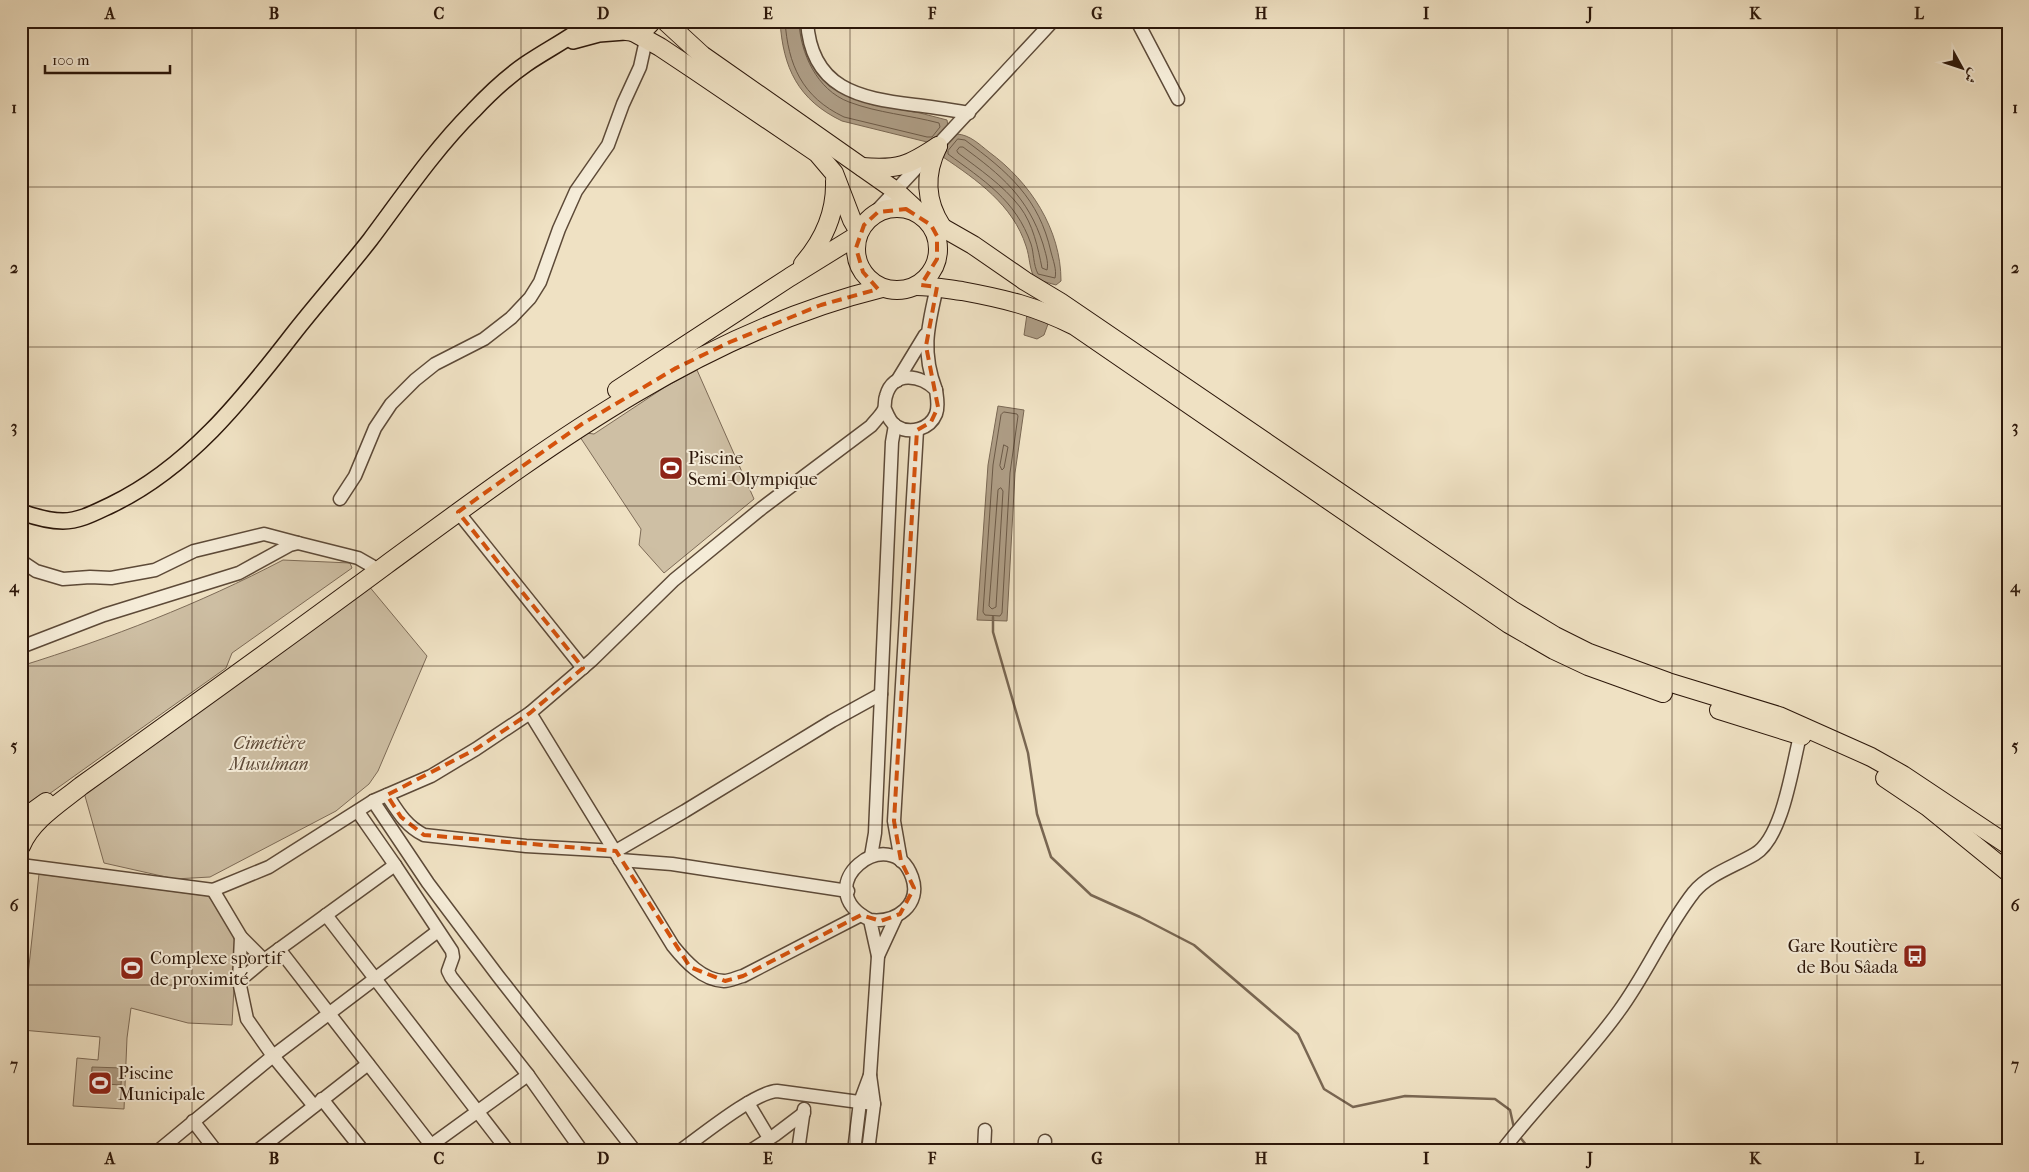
<svg xmlns="http://www.w3.org/2000/svg" width="2029" height="1172" font-family="'IM FELL French Canon',Amiri,serif">
  <rect width="100%" height="100%" fill="#efe1c3"/>
  <filter id="stains"><feTurbulence type="fractalNoise" baseFrequency=".004" numOctaves="4"/><feColorMatrix values="0 0 0 0 .2 0 0 0 0 .09 0 0 0 0 .02 0 0 0 .5 -.17"/></filter>
  <radialGradient id="worn" r=".72"><stop offset=".6" stop-color="#630" stop-opacity="0"/><stop offset="1" stop-color="#630" stop-opacity=".3"/></radialGradient>
  <g fill="#cebfa4" stroke="#7d6b57">
    <polygon points="697,370 754,499 664,573 639,545 641,529 580,437 586,433 594,434 665,387"/>
    <path d="M283,560L350,563L352,568L232,653L226,668L21,814V666C111,638 199,604 283,560Z"/>
    <polygon points="368,585 427,656 378,771 369,784 336,811 210,877 175,879 104,863 83,789 239,673 256,672"/>
    <polygon points="39,874 208,896 237,929 232,1025 188,1023 131,1008 127,1038 124,1109 73,1106 77,1058 98,1060 100,1037 22,1030"/>
  </g>
  <g fill="#ad9c84" stroke="#796753">
    <path d="M780,21H803L837,89L849,97L870,104L920,113L947,120L948,126L934,142H927L842,121C798,100 783,68 780,21Z"/>
    <path d="M957,134C970,135 979,144 989,152C1030,182 1061,229 1061,281L1056,285L1035,279C1029,269 1030,257 1026,246C1013,205 977,180 943,157L942,150Z"/>
    <polygon points="1027,314 1046,320 1048,324 1044,335 1037,339 1024,335"/>
    <polygon points="998,406 1024,410 1015,473 1007,621 977,620 988,465"/>
    <polygon points="92,1067 122,1068 121,1085 91,1083"/>
  </g>
  <g fill="none" stroke-linecap="round" stroke-linejoin="round">
    <g stroke="#6c5a47" stroke-width="1">
      <path d="M785,21C788,65 802,97 844,117L927,137H932L940,127L939,123C909,115 878,113 849,102C817,90 800,53 799,21"/>
      <path d="M958,139L965,140C1008,172 1039,198 1051,252C1053,260 1057,270 1055,278L1038,274C1033,264 1034,253 1031,244C1016,200 983,180 948,154V151Z"/>
      <path d="M960,147H963C1001,175 1028,197 1043,244C1045,252 1049,262 1047,270L1042,268C1038,248 1033,224 1020,207C1003,185 979,169 958,153L957,151Z"/>
      <polygon points="1004,412 1017,414 1018,416 1010,473 1002,613 1000,616 985,615 983,612 993,465 1001,415"/>
      <polygon points="1004,445 1008,447 1004,468 1002,470 1000,466"/>
      <polygon points="1001,488 1003,491 996,607 992,609 989,606 998,490"/>
    </g>
    <g stroke="#796753" stroke-width="2.5">
      <polyline points="993,617 993,632 1028,753 1037,814 1051,857 1091,895 1140,917 1194,945 1298,1034 1324,1089 1353,1107 1405,1096 1495,1099 1510,1110 1514,1128"/>
      <polyline points="1519,1136 1531,1151"/>
    </g>
    <g stroke="#5d4a38" stroke-width="15">
      <g id="minor">
        <path d="M807,21C811,89 859,98 915,105C933,107 951,110 969,113"/>
        <polyline points="1137,21 1178,99"/>
        <polyline points="870,218 1053,21"/>
        <polyline points="897,381 925,335"/>
        <path d="M936,390C921,351 928,326 937,287"/>
        <polyline points="340,499 355,476 375,428 391,404 415,380 435,364 484,339 511,318 530,298 540,282 559,229 576,191 608,145 623,104 640,67 646,40"/>
        <polyline points="458,512 583,668"/>
        <polyline points="21,561 36,571 63,579 90,577 111,578 155,570 194,551 264,534 298,543"/>
        <polyline points="21,647 104,615 239,573 290,545 298,543 358,558 372,566"/>
        <path d="M530,713L673,946C685,961 702,980 724,981C730,981 738,977 743,976L861,915"/>
        <path d="M387,795C398,812 406,826 424,835L526,846L616,851L685,811L832,721L881,694"/>
        <polyline points="373,801 428,883 498,976 635,1151"/>
        <polyline points="358,812 395,865 452,951 453,957 448,971 451,977 528,1075 582,1151"/>
        <polyline points="871,856 875,833 892,442 895,425"/>
        <polyline points="620,860 672,864 848,891"/>
        <polyline points="901,861 894,821 917,430"/>
        <path d="M21,865L213,890L269,867L373,801L431,776L476,749L530,713L592,660L674,580L762,508L871,426C875,421 880,416 883,411C886,407 884,401 886,396C893,370 921,375 936,390C937,398 939,406 936,414C930,429 910,435 896,426C890,422 888,416 885,409"/>
        <polyline points="213,890 241,937 264,960"/>
        <polyline points="326,915 508,1151"/>
        <polyline points="241,937 239,981 247,1019 273,1056 314,1106"/>
        <polyline points="279,949 431,1145"/>
        <polyline points="878,956 896,917"/>
        <polyline points="239,981 264,960 395,865"/>
        <polyline points="322,1099 363,1151"/>
        <polyline points="748,1103 769,1138"/>
        <polyline points="193,1121 216,1151"/>
        <polyline points="158,1151 273,1056 438,931"/>
        <polyline points="257,1151 368,1064"/>
        <polyline points="423,1151 528,1075"/>
        <path d="M680,1151C701,1136 755,1092 777,1091L874,1104"/>
        <polyline points="750,1151 775,1135 804,1113"/>
        <polyline points="798,1151 804,1109"/>
        <polyline points="854,1151 860,1102 870,1075"/>
        <path d="M868,1151L874,1104L870,1075L878,956L870,920C805,887 891,819 912,877C922,905 896,923 870,920"/>
        <polyline points="984,1151 985,1130"/>
        <polyline points="1044,1151 1045,1141"/>
        <path d="M1502,1151C1539,1102 1584,1060 1619,1011C1647,973 1665,929 1694,892C1709,874 1735,866 1755,854C1783,837 1792,767 1800,736"/>
      </g>
    </g>
    <g stroke="#2c170a" stroke-width="18">
      <g id="major">
        <polyline points="573,41 599,34 625,32"/>
        <path d="M21,512C35,517 48,521 63,521C80,521 96,512 111,505C188,468 242,400 293,334C318,302 345,272 370,240C403,196 434,150 473,111C489,94 507,77 526,64C548,49 571,38 592,21"/>
      </g>
    </g>
    <g stroke="#2c170a" stroke-width="20">
      <g id="highway">
        <path d="M612,21C624,35 641,36 652,21"/>
        <polyline points="665,21 702,55 896,191 924,217 973,245 1025,281 1060,302 1512,610 1555,636 1589,653 1668,682 1779,716 1871,757 1903,775 2008,845"/>
        <polyline points="633,32 660,47 696,71 817,153 834,173 852,220 859,232"/>
        <path d="M938,146C924,174 925,201 942,227"/>
        <path d="M862,167C898,170 908,166 938,146"/>
        <circle cx="897" cy="249" r="41"/>
        <path d="M803,264C824,240 836,213 835,181"/>
        <path d="M916,286C931,286 947,289 962,291C1005,299 1035,306 1075,326L1509,624L1554,650L1588,666L1663,693"/>
        <polyline points="617,390 790,277 858,235"/>
        <polyline points="1719,710 1802,736"/>
        <polyline points="1885,778 1928,807 2008,872"/>
        <polyline points="21,820 46,802"/>
        <path d="M21,846C32,820 60,803 81,786C183,713 285,640 386,565C539,453 694,334 882,288"/>
      </g>
    </g>
    <use href="#minor" stroke="#f5ecd8" stroke-width="12"/>
    <use href="#major" stroke="#efe1c3" stroke-width="15"/>
    <use href="#highway" stroke="#efe1c3" stroke-width="18"/>
  </g>
  <path fill="none" stroke="#d5520c" stroke-width="4" stroke-dasharray="10 6" stroke-linejoin="round" d="M906,209L931,225L937,236V259L921,285L937,287L926,346L938,407L931,422L917,430L894,821L901,861L914,888L900,914L881,921L861,915L743,976L725,981L690,967L616,851L424,835L401,817L387,795L476,749L530,713L583,668L458,512L582,424L676,368L730,342L821,305L878,289L863,272L856,248L864,225L878,212Z"/>
  <path fill="none" stroke="#2c170a" stroke-width="1" stroke-opacity="0.55" d="M192,21V1151M356,21V1151M521,21V1151M686,21V1151M850,21V1151M1014,21V1151M1179,21V1151M1344,21V1151M1508,21V1151M1672,21V1151M1837,21V1151M21,187H2008M21,347H2008M21,506H2008M21,666H2008M21,825H2008M21,985H2008"/>
  <defs>
    <g id="stadium-square" transform="scale(1.25)"><rect x="-9" y="-9" width="18" height="18" rx="4" fill="#8f2418" stroke="#f5ecd8"/><path d="M0-5a6.5 5 0 1 0 0 10a6.5 5 0 1 0 0-10ZM-3.5-1.8h7v3.6h-7Z" fill="#fff"/></g>
    <g id="bus-square" transform="scale(1.25)"><rect x="-9" y="-9" width="18" height="18" rx="4" fill="#8f2418" stroke="#f5ecd8"/><path d="M-5-6H5V4H4V6H2V4H-2V6H-4V4H-5ZM-3.5-4V0h7V-4ZM-3.5 1.2v1.5H-2V1.2ZM2 1.2v1.5H3.5V1.2Z" fill="#fff"/></g>
  </defs>
  <g fill-rule="evenodd">
    <use href="#stadium-square" x="671" y="468"/>
    <use href="#bus-square" x="1915" y="956"/>
    <use href="#stadium-square" x="132" y="968"/>
    <use href="#stadium-square" x="100" y="1083"/>
  </g>
  <g text-anchor="middle" dominant-baseline="central" stroke-width="4" stroke-linejoin="round" paint-order="stroke">
    <g font-size="18" fill="#2c170a" stroke="#f5ecd8" text-anchor="start">
      <text x="688" y="458">Piscine<tspan x="688" dy="21">Semi-Olympique</tspan></text>
      <text x="1898" y="946" text-anchor="end">Gare Routière<tspan x="1898" dy="21">de Bou Sâada</tspan></text>
      <text x="150" y="958">Complexe sportif<tspan x="150" dy="21">de proximité</tspan></text>
      <text x="118" y="1073">Piscine<tspan x="118" dy="21">Municipale</tspan></text>
    </g>
    <g font-size="18" font-style="italic" fill="#5d4938" stroke="#f5ecd8">
      <text x="269" y="743">Cimetière<tspan x="269" dy="21">Musulman</tspan></text>
    </g>
  </g>
  <rect width="2029" height="1172" fill="none" stroke="#efe1c3" stroke-width="55"/>
  <g transform="translate(1962 68) rotate(130)" stroke="#f5ecd8" stroke-width="4" paint-order="stroke">
  <path d="M0-4L9 19L0 12L-9 19Z" fill="#2c170a"/>
  <text y="-8" font-size="14" font-weight="bold" text-anchor="middle" fill="#2c170a">ش</text>
  </g>
  <path d="M45 65v8h125v-8" fill="none" stroke="#2c170a" stroke-width="2.5"/>
  <text x="52" y="65" font-size="15" fill="#2c170a" stroke="#f5ecd8" stroke-width="4" paint-order="stroke">100 m</text>
  <rect x="28" y="28" width="1974" height="1116" fill="none" stroke="#2c170a" stroke-width="2"/>
  <g font-size="16" text-anchor="middle" font-weight="bold" fill="#2c170a">
    <text x="110" y="19">A</text>
    <text x="274" y="19">B</text>
    <text x="439" y="19">C</text>
    <text x="603" y="19">D</text>
    <text x="768" y="19">E</text>
    <text x="932" y="19">F</text>
    <text x="1097" y="19">G</text>
    <text x="1261" y="19">H</text>
    <text x="1426" y="19">I</text>
    <text x="1590" y="19">J</text>
    <text x="1755" y="19">K</text>
    <text x="1919" y="19">L</text>
    <text x="14" y="113">1</text>
    <text x="2015" y="113">1</text>
    <text x="14" y="273">2</text>
    <text x="2015" y="273">2</text>
    <text x="14" y="432">3</text>
    <text x="2015" y="432">3</text>
    <text x="14" y="592">4</text>
    <text x="2015" y="592">4</text>
    <text x="14" y="751">5</text>
    <text x="2015" y="751">5</text>
    <text x="14" y="911">6</text>
    <text x="2015" y="911">6</text>
    <text x="14" y="1070">7</text>
    <text x="2015" y="1070">7</text>
    <text x="110" y="1164">A</text>
    <text x="274" y="1164">B</text>
    <text x="439" y="1164">C</text>
    <text x="603" y="1164">D</text>
    <text x="768" y="1164">E</text>
    <text x="932" y="1164">F</text>
    <text x="1097" y="1164">G</text>
    <text x="1261" y="1164">H</text>
    <text x="1426" y="1164">I</text>
    <text x="1590" y="1164">J</text>
    <text x="1755" y="1164">K</text>
    <text x="1919" y="1164">L</text>
  </g>
  <rect width="100%" height="100%" filter="url(#stains)"/>
  <rect width="100%" height="100%" fill="url(#worn)"/>
</svg>
